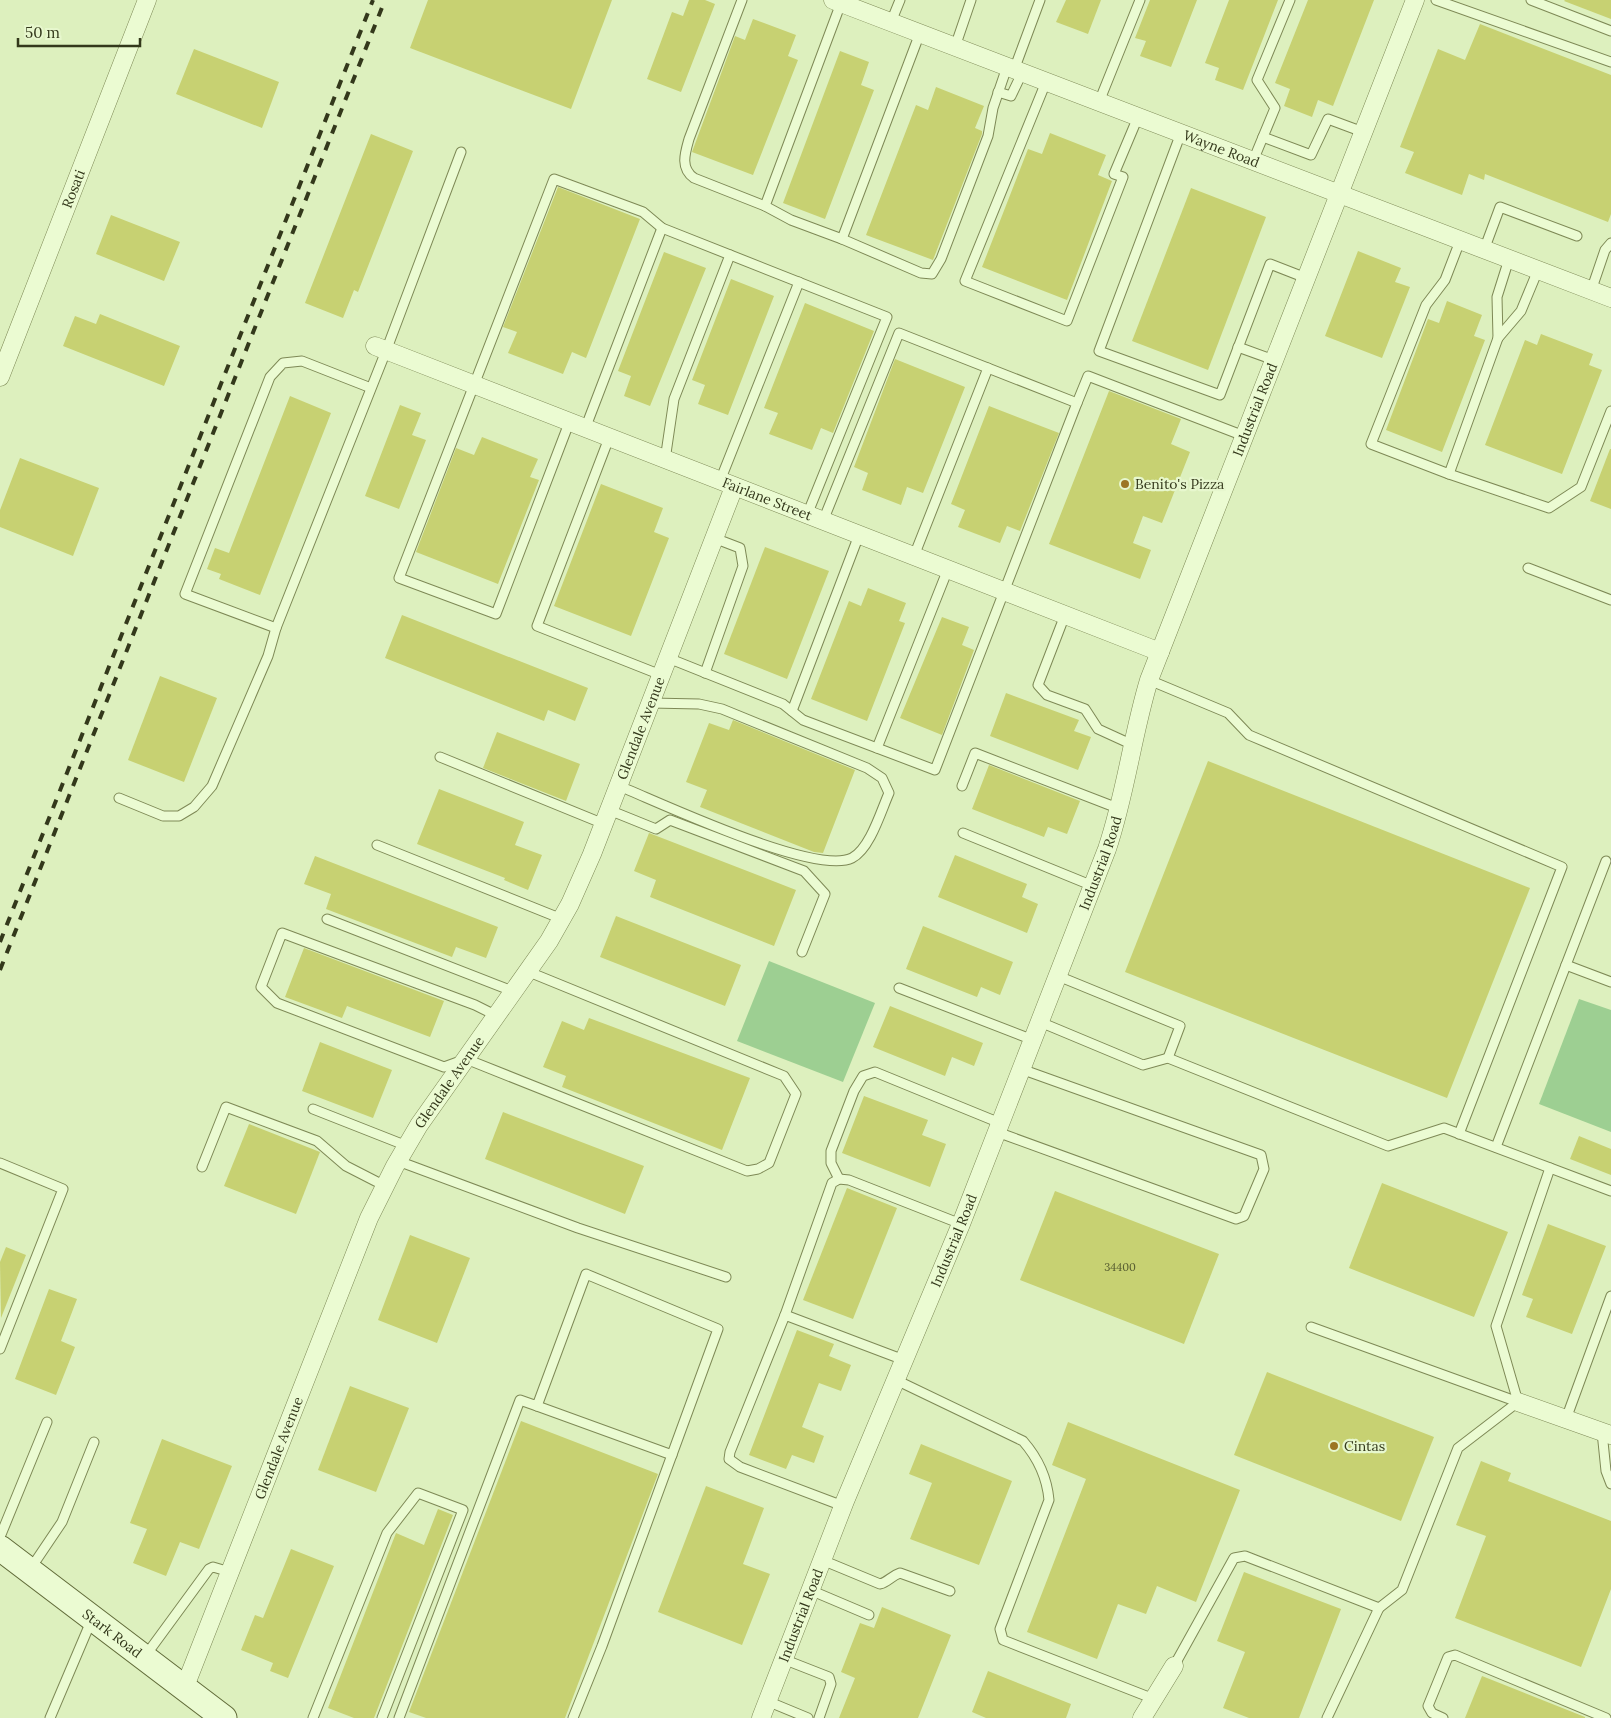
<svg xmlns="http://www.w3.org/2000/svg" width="1611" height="1718" font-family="Lora,serif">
  <rect width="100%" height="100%" fill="#ddf0be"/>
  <g fill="#9dcf92">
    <polygon points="769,961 875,1003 843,1082 737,1041"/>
    <polygon points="1579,999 1611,1010 1611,1132 1539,1104"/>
  </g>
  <g fill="#c7d172">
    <polygon points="428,0 612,0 571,109 410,48"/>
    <polygon points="689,0 705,0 715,4 681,92 647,79 672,12 683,16"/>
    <polygon points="1066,0 1101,0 1088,34 1056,22"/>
    <polygon points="1150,0 1197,0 1171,67 1140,56 1146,41 1135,38"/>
    <polygon points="1229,0 1278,0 1243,90 1215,80 1219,68 1205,63"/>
    <polygon points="1308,0 1374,0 1333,106 1318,100 1312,117 1284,106 1290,89 1275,83"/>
    <polygon points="1565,0 1611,0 1611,19 1564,1"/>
    <polygon points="753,19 796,35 788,56 798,60 753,175 692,152 735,36 745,40"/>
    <polygon points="1480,24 1611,75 1611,214 1608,222 1485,174 1484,180 1469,174 1462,195 1405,173 1414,152 1400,147 1438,49 1465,60"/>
    <polygon points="194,49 279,82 262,128 176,94"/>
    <polygon points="840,51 869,62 861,85 874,90 825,219 783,203"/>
    <polygon points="936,87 984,106 975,128 982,131 982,134 933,260 866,235 916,105 928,110"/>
    <polygon points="1050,133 1106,155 1098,175 1112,181 1067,300 982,267 1028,149 1042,154"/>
    <polygon points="371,134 413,151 358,292 354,290 343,318 305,303"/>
    <polygon points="558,187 640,219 586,358 572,352 563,374 508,353 517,332 503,327"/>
    <polygon points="1191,188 1266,217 1208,370 1132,341"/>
    <polygon points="111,215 180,242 164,281 96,254"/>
    <polygon points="1358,251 1401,268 1395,282 1410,287 1382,358 1325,336"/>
    <polygon points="664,252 706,268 650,406 624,396 631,376 618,371"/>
    <polygon points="731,279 774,296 728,415 698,404 705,385 692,380"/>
    <polygon points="1447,301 1482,315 1474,336 1485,340 1442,452 1386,430 1428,319 1439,323"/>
    <polygon points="805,303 874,331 833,433 821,428 812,450 769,434 778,413 764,408"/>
    <polygon points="100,314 180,346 164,386 63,346 75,316 96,324"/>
    <polygon points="1541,334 1593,354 1589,365 1602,370 1562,474 1485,445 1525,340 1537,345"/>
    <polygon points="895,359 965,387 923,493 907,487 901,505 862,490 868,473 854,467"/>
    <polygon points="1109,391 1181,419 1171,444 1190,452 1162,523 1143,516 1133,543 1151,550 1140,579 1049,544"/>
    <polygon points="290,396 331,413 260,595 219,579 221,574 207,569 215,548 229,553"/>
    <polygon points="400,405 421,413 412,435 426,440 399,509 365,496"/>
    <polygon points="989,406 1059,433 1020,531 1007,526 1000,543 958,527 965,510 951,504"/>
    <polygon points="482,437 538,459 530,477 539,480 498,584 416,552 456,448 474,455"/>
    <polygon points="1610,449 1611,449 1611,509 1590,501"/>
    <polygon points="20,458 99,488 73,556 0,527 0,510"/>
    <polygon points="601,484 663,508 654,532 669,538 631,636 554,606"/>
    <polygon points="765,547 829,571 787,679 724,654"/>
    <polygon points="868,588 906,603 899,621 905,623 867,721 811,699 849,601 861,606"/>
    <polygon points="402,615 588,688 575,721 548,710 544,721 385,658"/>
    <polygon points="942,617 969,627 962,645 974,650 942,735 900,718"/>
    <polygon points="160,676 217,698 184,782 128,760"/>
    <polygon points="1006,693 1079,720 1074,731 1091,737 1078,770 990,736"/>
    <polygon points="733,720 855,770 823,853 814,852 700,807 707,790 686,782 709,723 729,730"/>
    <polygon points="497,732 580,764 566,801 483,768"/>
    <polygon points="1208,761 1530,888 1447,1098 1125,972"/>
    <polygon points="989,765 1080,801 1067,834 1048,827 1044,837 972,809"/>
    <polygon points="439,789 524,822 515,845 542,855 528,890 504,880 505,878 417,844"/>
    <polygon points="649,833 796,890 774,946 650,897 656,880 634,871"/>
    <polygon points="955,855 1027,884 1022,897 1038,904 1027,933 938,897"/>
    <polygon points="315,856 498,927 486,958 456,947 452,957 326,909 331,894 304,884"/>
    <polygon points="616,916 741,965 725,1006 600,957"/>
    <polygon points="923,926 1013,962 1000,995 981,987 977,997 906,969"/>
    <polygon points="304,948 444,1001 430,1037 347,1006 342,1018 285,997"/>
    <polygon points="890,1006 983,1043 974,1066 952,1057 945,1076 873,1047"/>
    <polygon points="589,1018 750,1078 722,1150 562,1087 566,1076 543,1067 562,1021 584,1030"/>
    <polygon points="320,1042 392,1070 373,1118 302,1091"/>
    <polygon points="864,1096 928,1120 922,1135 946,1144 930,1187 842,1153"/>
    <polygon points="503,1112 644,1166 625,1214 485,1159"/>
    <polygon points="249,1124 320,1152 296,1214 224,1186"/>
    <polygon points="1579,1136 1611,1149 1611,1175 1570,1159"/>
    <polygon points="1382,1183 1508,1232 1474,1317 1349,1268"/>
    <polygon points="847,1188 897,1208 853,1319 803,1300"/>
    <polygon points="1055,1191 1219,1254 1184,1344 1020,1280"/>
    <polygon points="1548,1224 1606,1246 1572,1334 1526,1317 1533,1299 1522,1295"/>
    <polygon points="410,1235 470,1258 437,1343 378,1320"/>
    <polygon points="6,1247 26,1255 1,1318 0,1262"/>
    <polygon points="49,1289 77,1299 61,1341 75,1347 56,1395 15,1379"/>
    <polygon points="797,1330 834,1344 829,1356 851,1365 841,1391 819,1383 802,1427 824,1436 814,1463 792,1455 786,1469 749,1455"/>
    <polygon points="1267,1372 1434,1437 1401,1521 1234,1455"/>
    <polygon points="350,1386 409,1408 376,1492 318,1470"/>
    <polygon points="521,1421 658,1474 565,1718 426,1718 409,1712"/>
    <polygon points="1068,1422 1240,1490 1196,1602 1157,1586 1146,1614 1118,1604 1097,1659 1027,1632 1086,1479 1052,1465"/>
    <polygon points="162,1439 232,1466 199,1549 180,1542 166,1576 133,1563 147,1529 130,1523"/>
    <polygon points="921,1444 1012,1481 979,1565 910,1539 932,1483 909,1474"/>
    <polygon points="1481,1461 1511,1473 1508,1481 1611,1521 1611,1589 1581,1667 1455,1618 1486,1536 1456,1525"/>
    <polygon points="706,1486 764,1508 743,1564 770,1574 742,1645 658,1612"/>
    <polygon points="438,1509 453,1515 374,1718 354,1718 328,1708 396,1533 424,1545"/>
    <polygon points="291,1549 334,1566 288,1678 270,1671 273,1663 241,1650 255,1615 263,1618"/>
    <polygon points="1244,1572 1341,1609 1299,1718 1249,1718 1223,1708 1245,1652 1217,1641"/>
    <polygon points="882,1607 951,1635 918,1718 839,1718 855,1678 841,1672 860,1623 874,1628"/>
    <polygon points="988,1671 1071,1704 1066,1718 986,1718 972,1712"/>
    <polygon points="1482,1676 1585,1717 1585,1718 1465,1718"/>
  </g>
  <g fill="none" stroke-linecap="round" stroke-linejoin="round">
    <g stroke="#7e8956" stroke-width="11">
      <g id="lane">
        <path d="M742,0L689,139C685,153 680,168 694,178L765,206"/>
        <polyline points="1436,0 1611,62"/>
        <polyline points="1531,0 1611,31"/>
        <polyline points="841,3 765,206 791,220 842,239"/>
        <polyline points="891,22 900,0"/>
        <polyline points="920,33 842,239 921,273 932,274 941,259 988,136 993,108 1007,67"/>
        <polyline points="955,47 971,0"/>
        <polyline points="1014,70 1040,0"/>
        <polyline points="1046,82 965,281 1067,321 1123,177 1114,174 1138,117"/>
        <polyline points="998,92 1011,96 1022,73"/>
        <polyline points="1099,102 1140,0"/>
        <polyline points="1181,133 1099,351 1220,395 1270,264 1306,278"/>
        <polyline points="1263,137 1311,155 1328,119 1363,132"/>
        <polyline points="1253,161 1275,108 1257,80 1290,0"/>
        <polyline points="1460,241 1445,280 1426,305 1371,444 1449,474 1498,338 1497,297 1509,259"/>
        <polyline points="1484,250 1500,207 1577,236"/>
        <polyline points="1591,291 1605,250 1611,243"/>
        <polyline points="1498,338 1521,311 1538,270"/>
        <polyline points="1238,347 1274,360"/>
        <polyline points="371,388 302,361 283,363 270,377 185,594 276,628 386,351 461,152"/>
        <polyline points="1077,403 1088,376 1244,436"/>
        <polyline points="569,423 496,614 399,578 554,179 643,212 662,228 887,317 807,515"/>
        <polyline points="585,429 662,228"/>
        <polyline points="609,438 537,626 661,675"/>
        <polyline points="665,460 674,399 730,255"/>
        <polyline points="1449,474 1549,508 1581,487 1611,411"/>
        <polyline points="720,481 799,282"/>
        <polyline points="914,556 988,368"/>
        <polyline points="1528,568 1611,600"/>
        <polyline points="1065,615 1038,685 1047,695 1085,709 1098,729 1133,745"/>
        <polyline points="668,658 783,704 803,720 935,770 1077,403 899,333 823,521"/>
        <polyline points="705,673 743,566 740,548 714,538"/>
        <polyline points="1149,680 1228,713 1249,735 1562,867 1459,1134"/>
        <polyline points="792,711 859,535"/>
        <polyline points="877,748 948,569"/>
        <polyline points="440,757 604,824"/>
        <path d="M619,786C661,803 815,876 852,858C870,849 881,811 889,793L882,778L867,768L722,709L699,704L651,703"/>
        <polyline points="962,786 975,753 1120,809"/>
        <polyline points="119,798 163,816 179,816 194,807 212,786 268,656 276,628"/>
        <polyline points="609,810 656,829 670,820 804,871 825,894 802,952"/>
        <polyline points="963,833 1093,886"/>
        <polyline points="377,845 562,919"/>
        <polyline points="327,919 515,992"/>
        <polyline points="1566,965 1611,982"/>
        <polyline points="1058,976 1180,1026 1168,1058"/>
        <polyline points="899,988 1033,1040"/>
        <polyline points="497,1016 475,1005 282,933 261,987 277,1003 444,1067 466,1059 747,1171 758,1169 769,1163 796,1094 784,1076 529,972"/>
        <polyline points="1040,1022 1143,1065 1168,1058 1388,1146 1444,1128 1611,1191"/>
        <polyline points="313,1109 407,1146"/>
        <polyline points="997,1132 1236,1219 1244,1216 1264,1169 1261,1155 1021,1069"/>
        <polyline points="1496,1147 1606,861"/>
        <polyline points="398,1161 578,1228 726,1277"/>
        <polyline points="0,1163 63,1189 0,1349"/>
        <polyline points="202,1167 226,1107 317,1141 346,1166 385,1186"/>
        <polyline points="839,1179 831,1163 831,1151 854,1091 863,1076 875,1072 1000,1123"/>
        <polyline points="785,1315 832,1183 839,1179 849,1180 961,1224"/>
        <polyline points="1311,1327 1518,1402"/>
        <path d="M896,1380L1023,1441C1037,1457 1047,1478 1049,1500L1000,1629L1003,1640L1154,1699"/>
        <polyline points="1518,1402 1496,1326 1550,1168"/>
        <polyline points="537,1406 672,1455"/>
        <polyline points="1566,1419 1611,1296"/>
        <polyline points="1602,1432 1606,1471 1611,1484"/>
        <polyline points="843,1506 740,1467 729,1459 730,1452 785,1315 904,1360"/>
        <polyline points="0,1537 47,1422"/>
        <path d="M822,1560L880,1584C888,1582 891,1576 900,1573L950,1591"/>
        <polyline points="31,1568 62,1522 94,1442"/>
        <polyline points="810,1590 869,1615"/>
        <polyline points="1379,1608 1402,1590 1458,1448 1518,1402"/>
        <polyline points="146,1655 209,1569 213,1567 230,1572"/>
        <polyline points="783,1659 829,1677 831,1684 819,1718"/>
        <polyline points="1174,1666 1234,1558 1245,1556 1379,1608 1327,1718"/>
        <polyline points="767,1701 808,1718"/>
        <polyline points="50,1718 92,1619"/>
        <polyline points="313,1718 387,1533 418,1493 463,1510 382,1718"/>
        <polyline points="399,1718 520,1400 537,1406 586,1274 718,1329 602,1646 573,1718"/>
        <polyline points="1443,1718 1432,1713 1428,1706 1448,1657 1455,1655 1606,1718"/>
      </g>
    </g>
    <g stroke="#7e8956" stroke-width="19">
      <g id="street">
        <path id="s1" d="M833,0L1611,298"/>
        <path id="s2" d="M375,346L1160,652"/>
        <path id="s3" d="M0,377L147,0"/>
        <polyline points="1518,1402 1611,1435"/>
        <path id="s4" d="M184,1689L369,1218L395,1166L419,1125L549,941L570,904L592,854L734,487"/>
        <path id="s5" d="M761,1718L845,1501L961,1224L1107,849C1126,793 1132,736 1149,680L1415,0"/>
        <polyline points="1142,1718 1174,1666"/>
      </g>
    </g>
    <g stroke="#616b39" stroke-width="27">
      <g id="secondary">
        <path id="s6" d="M0,1548L224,1718"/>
      </g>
    </g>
    <use href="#lane" stroke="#ebfbd2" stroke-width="9"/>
    <use href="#street" stroke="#ebfbd2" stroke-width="18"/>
    <use href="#secondary" stroke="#ebfbd2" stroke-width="25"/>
    <g stroke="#33381b" stroke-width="4" stroke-dasharray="9 9" stroke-linecap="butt">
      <polyline points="0,942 373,0"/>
      <polyline points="0,970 385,0"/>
    </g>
  </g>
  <g fill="#9c7523" stroke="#e7f7ce" stroke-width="2">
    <circle cx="1125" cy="484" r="5"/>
    <circle cx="1334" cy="1446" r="5"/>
  </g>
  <g text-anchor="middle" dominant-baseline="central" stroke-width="4.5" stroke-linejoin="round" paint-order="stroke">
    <g font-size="11" fill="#585e31">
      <text x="1120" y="1267">34400</text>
    </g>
    <g font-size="14" fill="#33381b" stroke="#e7f7ce">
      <text stroke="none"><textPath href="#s1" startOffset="416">Wayne Road</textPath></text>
      <text stroke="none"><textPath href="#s3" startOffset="202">Rosati</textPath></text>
      <text stroke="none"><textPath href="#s5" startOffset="1400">Industrial Road</textPath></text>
      <text stroke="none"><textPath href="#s2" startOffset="421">Fairlane Street</textPath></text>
      <text stroke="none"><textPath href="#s4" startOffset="1069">Glendale Avenue</textPath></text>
      <text stroke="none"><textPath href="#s5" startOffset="920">Industrial Road</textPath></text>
      <text stroke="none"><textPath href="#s4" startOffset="664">Glendale Avenue</textPath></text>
      <text stroke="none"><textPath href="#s5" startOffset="515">Industrial Road</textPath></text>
      <text stroke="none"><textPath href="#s4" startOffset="259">Glendale Avenue</textPath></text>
      <text stroke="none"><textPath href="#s5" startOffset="110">Industrial Road</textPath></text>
      <text stroke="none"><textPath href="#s6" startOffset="141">Stark Road</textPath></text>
    </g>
    <g font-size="14" fill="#33381b" stroke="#e7f7ce" text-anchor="start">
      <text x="1135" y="484">Benito's Pizza</text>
      <text x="1344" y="1446">Cintas</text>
    </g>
  </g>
  <path d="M18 38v8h122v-8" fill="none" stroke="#33381b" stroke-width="2.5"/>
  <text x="25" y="38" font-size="15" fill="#33381b" stroke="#e7f7ce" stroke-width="4" paint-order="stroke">50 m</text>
</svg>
